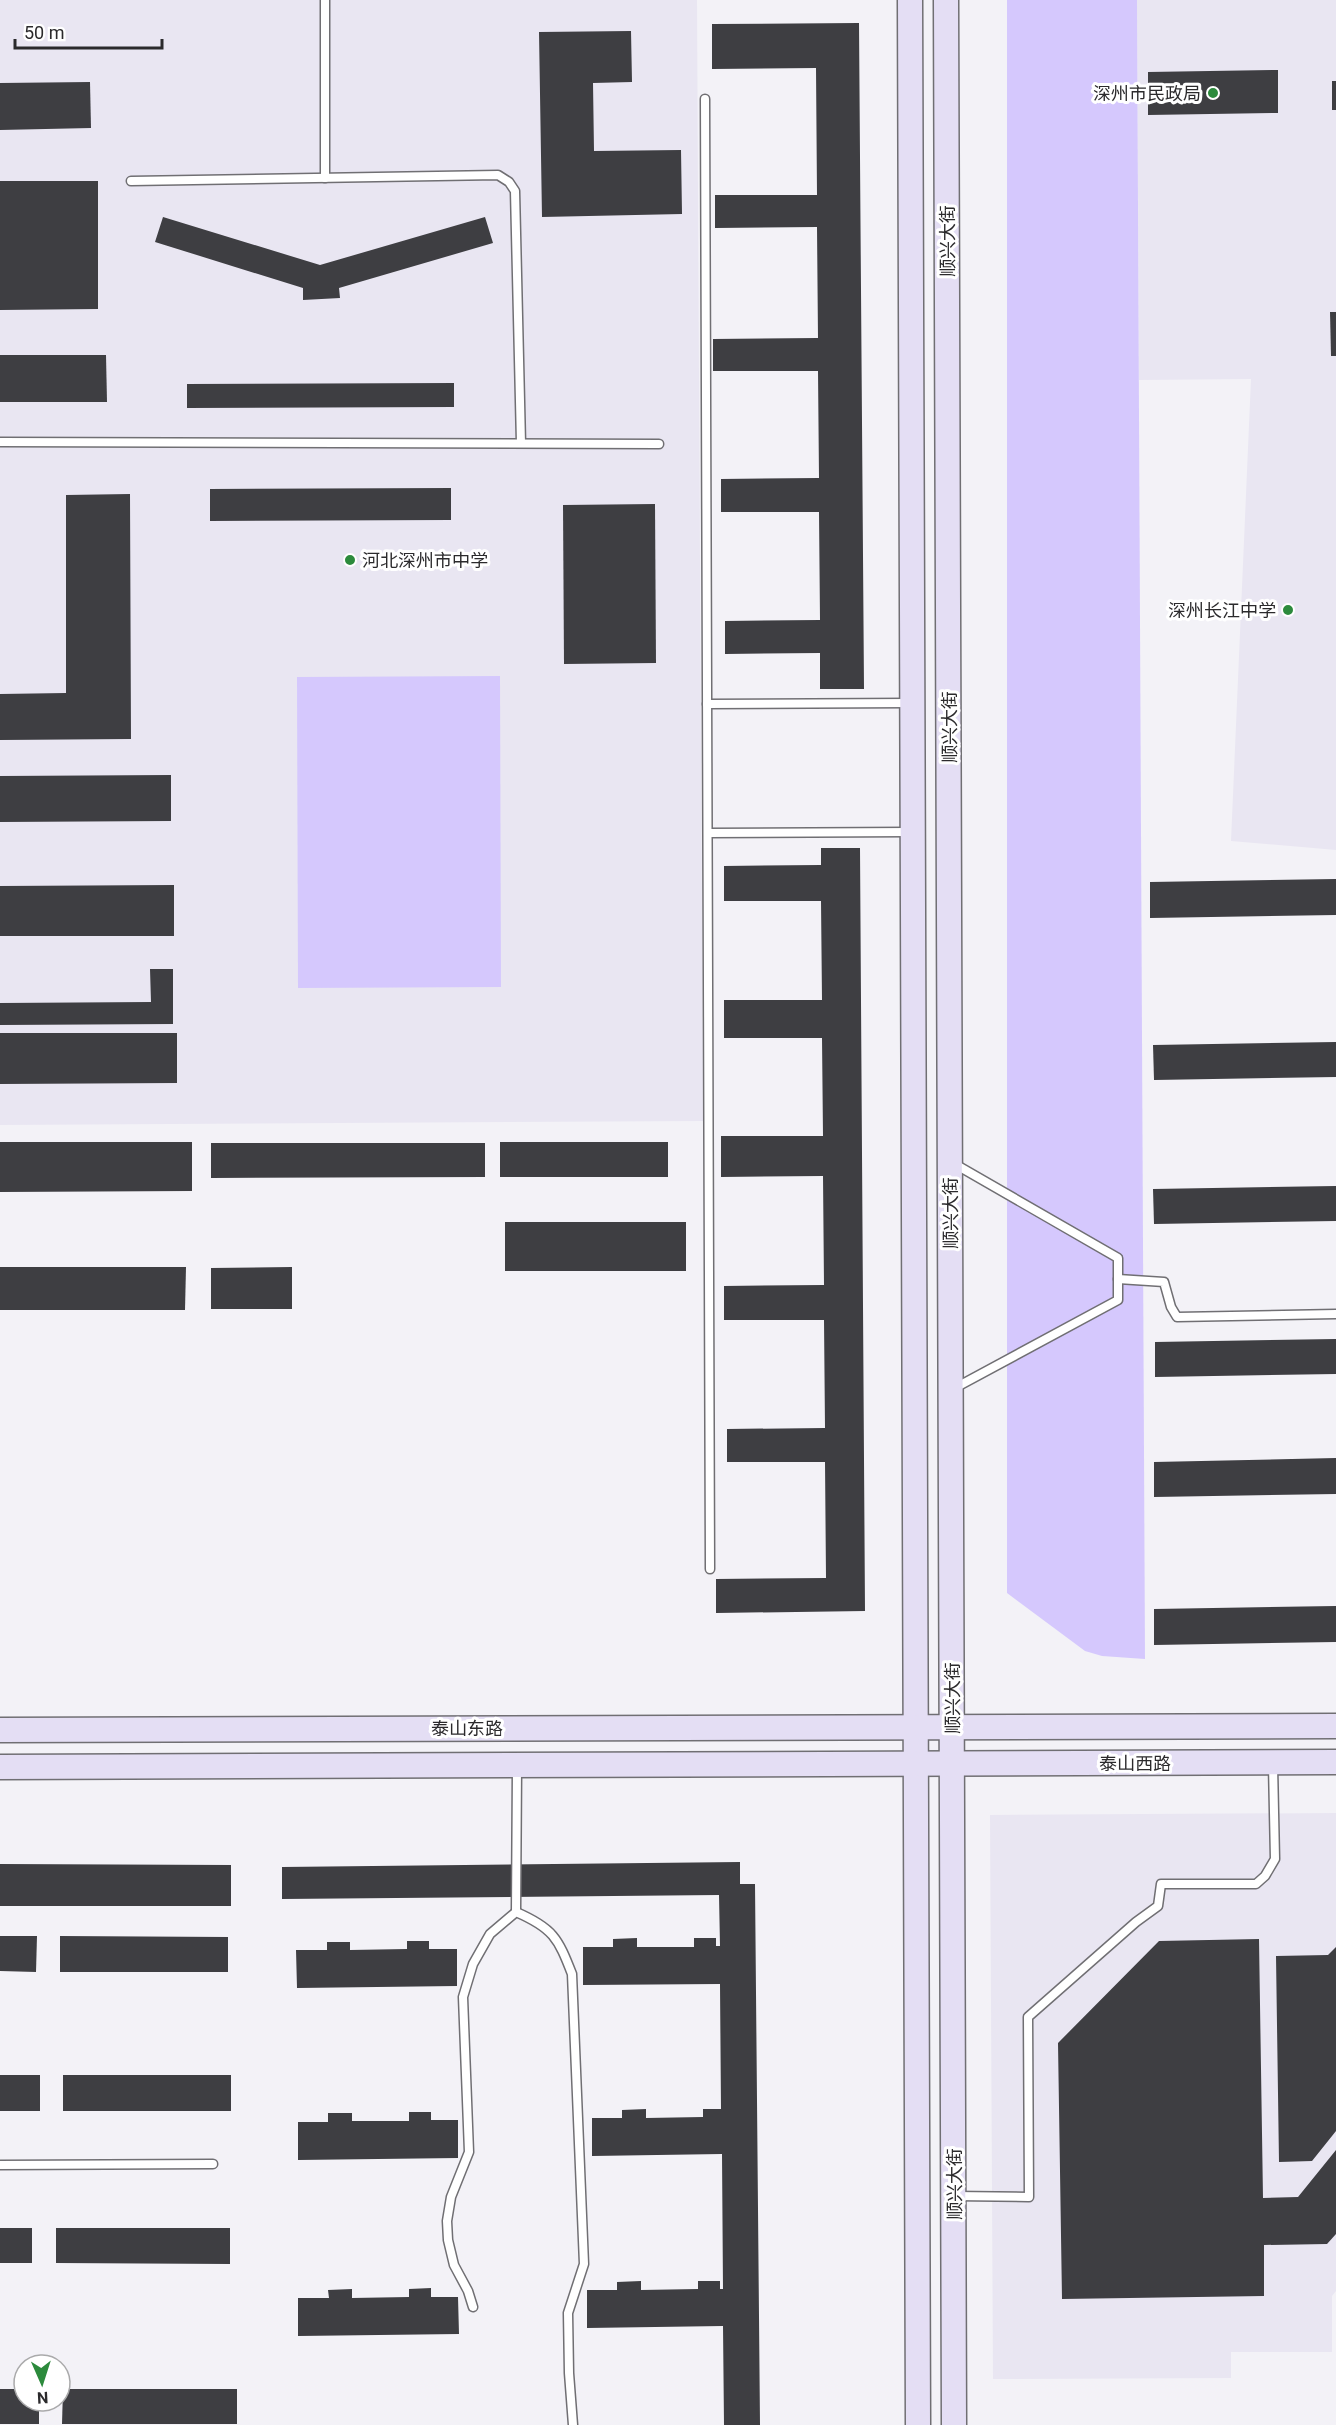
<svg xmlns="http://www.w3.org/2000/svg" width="1336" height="2425" font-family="Roboto,'Noto Sans SC',sans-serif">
  <rect width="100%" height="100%" fill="#f3f2f7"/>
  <g fill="#e9e6f2">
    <polygon points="0,0 697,0 703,1121 0,1125"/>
    <polygon points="1137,0 1336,0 1336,850 1231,841 1251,379 1139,380"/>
    <polygon points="1336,1813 1336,2291 1332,2296 1332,2352 1231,2352 1231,2378 993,2379 990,1815"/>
  </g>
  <g fill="#d5c8fd">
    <polygon points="1007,0 1137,0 1145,1659 1102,1656 1085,1651 1007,1593"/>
    <polygon points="500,676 501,987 298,988 297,677"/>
  </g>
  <g fill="#3e3e42">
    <polygon points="859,23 864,689 820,689 820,653 725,654 725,621 820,620 819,512 721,512 721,479 819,478 818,371 713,371 713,339 818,338 817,227 715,228 715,195 817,195 816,68 712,69 712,24"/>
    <polygon points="631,31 632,82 593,83 594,151 681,150 682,214 542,217 539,32"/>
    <polygon points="1278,70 1278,113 1148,115 1148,72"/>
    <rect x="1332" y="81" width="4" height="29"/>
    <polygon points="90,82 91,128 0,130 0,83"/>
    <polygon points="0,181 98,181 98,309 0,310"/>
    <polygon points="163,217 320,265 485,217 493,243 339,288 340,298 303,300 303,288 155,242"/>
    <polygon points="1330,312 1336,312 1336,356 1331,356"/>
    <polygon points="0,355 106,355 107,402 0,402"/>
    <polygon points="454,383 454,407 187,408 187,384"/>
    <polygon points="451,488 451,520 210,521 210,489"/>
    <polygon points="130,494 131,739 0,740 0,694 66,693 66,495"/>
    <polygon points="655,504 656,663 564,664 563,505"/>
    <polygon points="171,775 171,821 0,822 0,776"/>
    <polygon points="821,848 860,848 865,1611 716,1613 716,1579 826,1578 825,1462 727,1462 727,1429 825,1428 824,1320 724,1320 724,1286 824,1285 823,1176 721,1177 721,1136 823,1136 822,1038 724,1038 724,1000 822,1000 821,901 724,901 724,866 821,865"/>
    <polygon points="1336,879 1336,915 1150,918 1150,882"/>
    <polygon points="174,885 174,936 0,936 0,886"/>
    <polygon points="150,969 173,969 173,1024 0,1025 0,1003 151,1002"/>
    <polygon points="0,1033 177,1033 177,1083 0,1084"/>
    <polygon points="1336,1042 1336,1077 1154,1080 1153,1045"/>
    <polygon points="0,1142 192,1142 192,1191 0,1192"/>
    <rect x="500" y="1142" width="168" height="35"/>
    <polygon points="211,1143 485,1143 485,1177 211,1178"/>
    <polygon points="1336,1186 1336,1221 1154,1224 1153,1189"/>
    <rect x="505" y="1222" width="181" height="49"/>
    <polygon points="0,1267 186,1267 185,1310 0,1310"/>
    <polygon points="292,1267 292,1309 211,1309 211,1268"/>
    <polygon points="1336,1339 1336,1374 1155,1377 1155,1342"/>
    <polygon points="1336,1458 1336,1494 1154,1497 1154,1462"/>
    <polygon points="1336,1606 1336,1642 1154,1645 1154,1609"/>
    <polygon points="740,1862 740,1884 755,1884 760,2425 724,2425 723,2326 587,2328 587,2290 617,2290 617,2282 641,2281 641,2290 698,2289 698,2281 720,2281 720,2289 723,2289 722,2154 592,2156 592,2118 622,2118 622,2110 646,2109 646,2118 703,2117 703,2109 721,2109 720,1984 583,1985 583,1947 613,1947 613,1939 637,1938 637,1947 694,1947 694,1938 716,1938 716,1946 720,1946 719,1895 282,1899 282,1867"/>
    <polygon points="0,1864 231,1865 231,1906 0,1906"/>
    <polygon points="0,1936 37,1936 36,1972 0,1971"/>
    <polygon points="60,1936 228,1937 228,1972 60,1972"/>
    <polygon points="1259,1939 1263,2198 1298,2197 1336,2150 1336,2234 1327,2244 1264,2245 1264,2296 1062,2299 1058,2043 1159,1941"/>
    <polygon points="407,1941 429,1941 429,1949 457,1949 457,1986 297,1988 296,1950 327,1950 327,1942 350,1942 350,1950 407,1949"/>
    <polygon points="1336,1947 1336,2131 1312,2161 1279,2162 1276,1956 1328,1955"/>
    <rect x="0" y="2075" width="40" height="36"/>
    <rect x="63" y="2075" width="168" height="36"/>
    <polygon points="409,2112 431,2112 431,2120 458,2120 458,2158 298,2160 298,2122 328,2122 328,2113 352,2113 352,2121 409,2121"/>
    <rect x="0" y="2228" width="32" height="35"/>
    <polygon points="56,2228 230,2228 230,2264 56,2263"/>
    <polygon points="431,2288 431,2297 458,2297 459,2334 298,2336 298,2298 329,2298 328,2290 352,2289 352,2298 409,2297 409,2289"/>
    <polygon points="0,2389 24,2389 24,2401 39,2401 39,2424 0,2424"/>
    <polygon points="63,2389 237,2389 237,2424 62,2424"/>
  </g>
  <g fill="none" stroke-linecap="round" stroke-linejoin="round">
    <g stroke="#706f73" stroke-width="11">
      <g id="lane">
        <polyline points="325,0 325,178"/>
        <polyline points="705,99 710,1569"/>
        <polyline points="131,181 498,175 509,182 515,191 521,443"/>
        <polyline points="0,442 659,444"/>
        <polyline points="707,704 911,703"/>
        <polyline points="708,833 911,832"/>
        <polyline points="1118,1279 1164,1282 1171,1307 1177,1317 1336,1314"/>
        <polyline points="953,1389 1118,1300 1118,1258 953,1163"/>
        <polyline points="516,1912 517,1768"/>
        <polyline points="0,2165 213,2164"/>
        <polyline points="954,2196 1029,2197 1028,2017 1136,1922 1158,1906 1161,1884 1256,1884 1265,1876 1275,1859 1273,1765"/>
        <path d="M473,2307L468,2291L454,2265L448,2240L447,2221L451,2197L469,2152L463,1997L473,1964L490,1934L516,1912C553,1928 558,1938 572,1974L584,2264L568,2313L569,2373L573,2425"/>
      </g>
    </g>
    <g stroke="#706f73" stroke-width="27">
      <g id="secondary">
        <polyline points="910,0 918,2425"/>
        <polyline points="946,0 954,2425"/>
        <polyline points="0,1730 1336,1726"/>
        <polyline points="0,1767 1336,1762"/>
      </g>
    </g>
    <use href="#lane" stroke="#fff" stroke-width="8"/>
    <use href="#secondary" stroke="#e4def4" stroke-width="24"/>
  </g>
  <g fill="#2c8a3c" stroke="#fff" stroke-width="2">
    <circle cx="1213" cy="93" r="6"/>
    <circle cx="350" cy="560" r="6"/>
    <circle cx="1288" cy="610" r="6"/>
  </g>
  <g text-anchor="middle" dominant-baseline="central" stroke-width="6" stroke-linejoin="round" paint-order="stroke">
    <g font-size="18" fill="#2b2a2c" stroke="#fff" text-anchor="end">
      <text x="1201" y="93">深州市民政局</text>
      <text x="362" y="560" text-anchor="start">河北深州市中学</text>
      <text x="1276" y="610">深州长江中学</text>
    </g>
    <g font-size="18" fill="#2b2a2c" stroke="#fff">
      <text transform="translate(947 241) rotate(-90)">顺兴大街</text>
      <text transform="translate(949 727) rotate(-90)">顺兴大街</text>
      <text transform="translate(950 1213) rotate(-90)">顺兴大街</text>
      <text transform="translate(952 1698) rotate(-90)">顺兴大街</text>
      <text x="467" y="1728">泰山东路</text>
      <text x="1135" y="1763">泰山西路</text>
      <text transform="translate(954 2184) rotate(-90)">顺兴大街</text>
    </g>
  </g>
  <g transform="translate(42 2383) rotate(177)"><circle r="28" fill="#ffffff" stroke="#aaaaab" stroke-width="1.5"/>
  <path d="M0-4.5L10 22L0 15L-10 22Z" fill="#2c8a3c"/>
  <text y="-9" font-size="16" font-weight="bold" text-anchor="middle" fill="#2b2a2c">N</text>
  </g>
  <path d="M15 39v9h147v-9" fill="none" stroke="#2b2a2c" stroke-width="3"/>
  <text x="24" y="39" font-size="18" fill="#2b2a2c" stroke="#ffffff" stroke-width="4.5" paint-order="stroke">50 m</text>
</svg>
